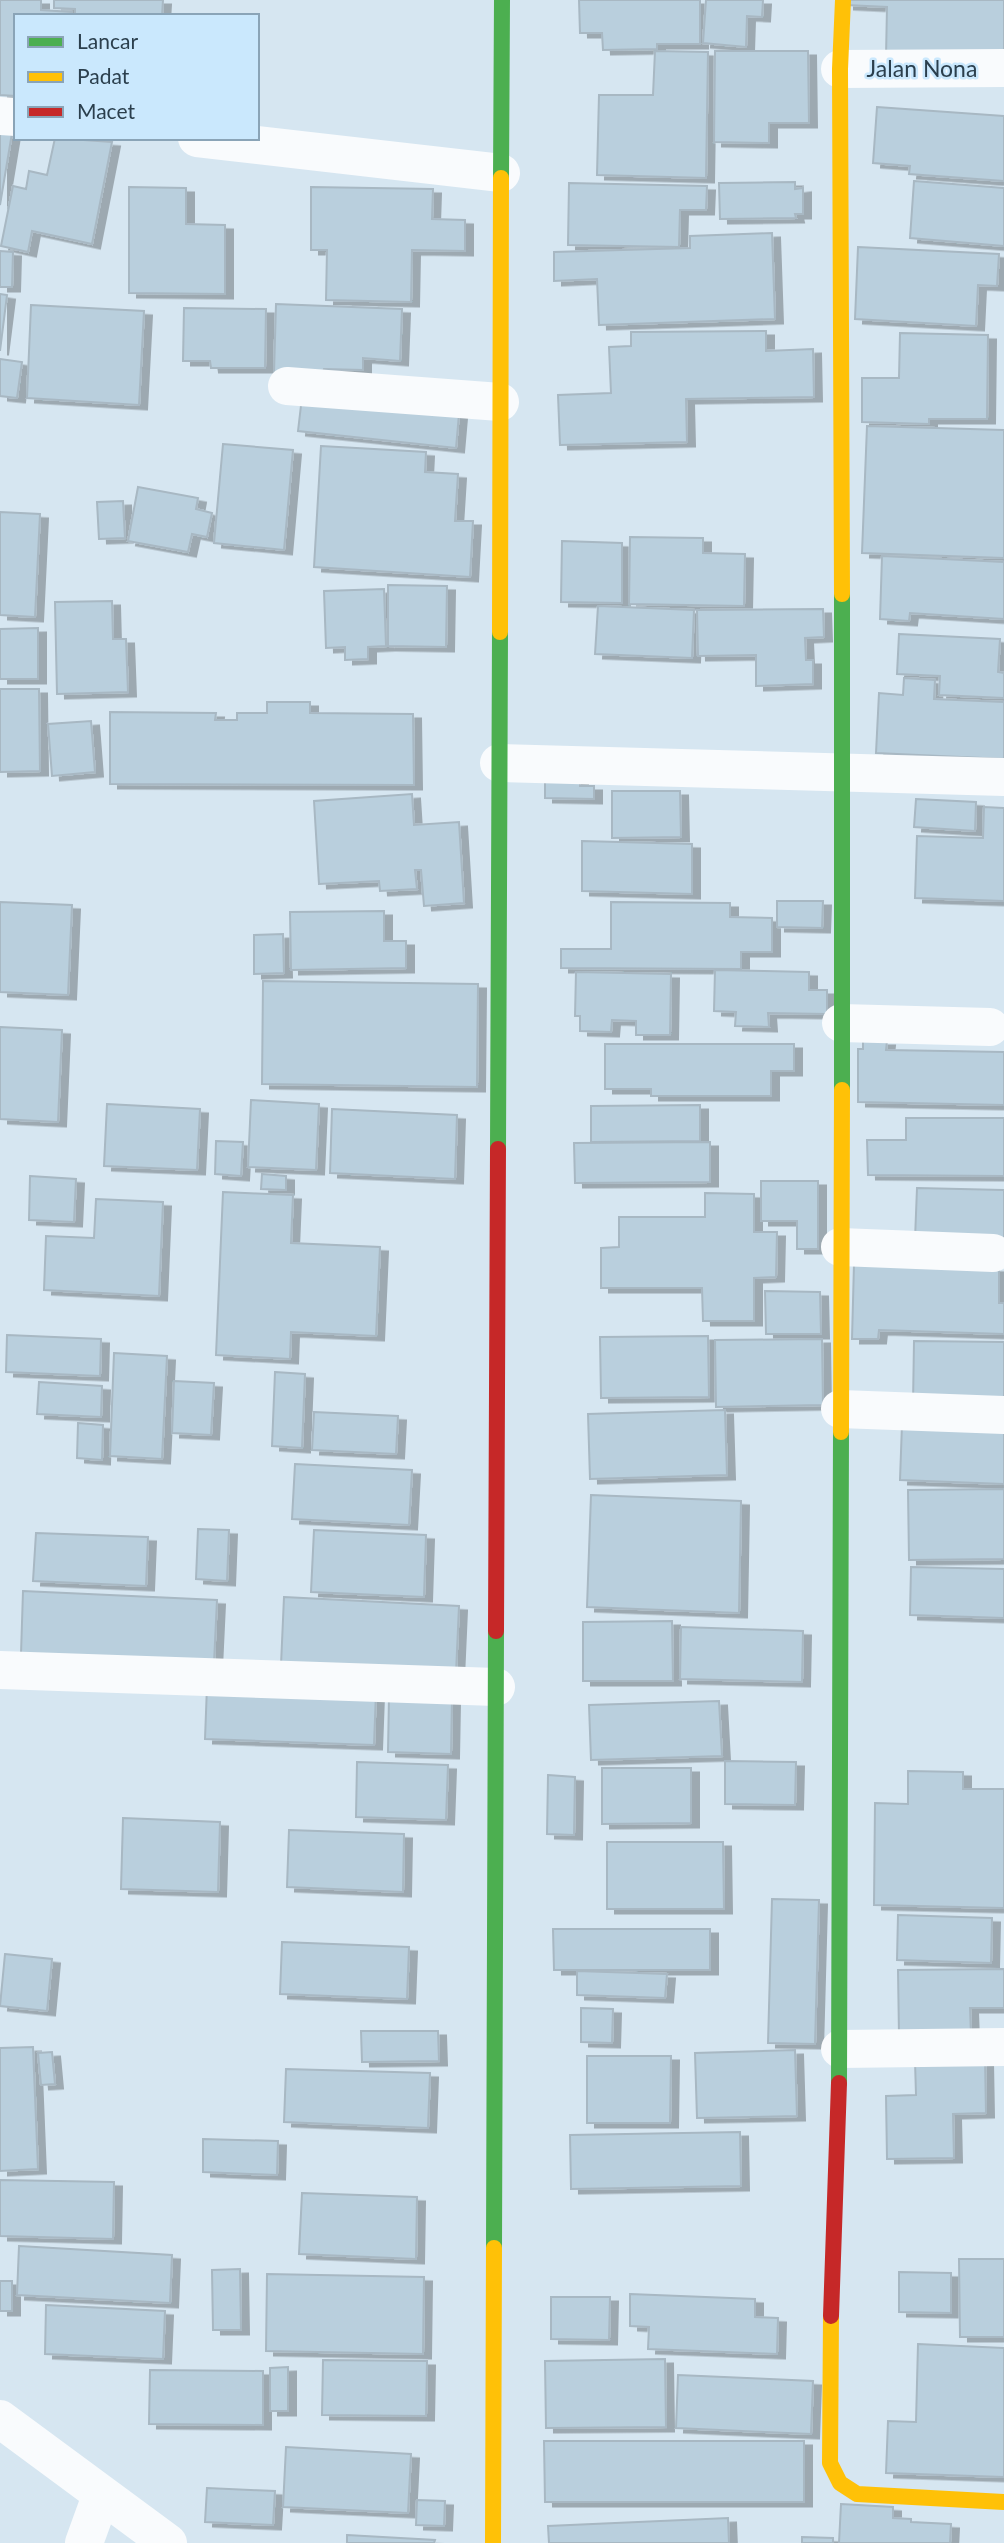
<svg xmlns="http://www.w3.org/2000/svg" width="1004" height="2543" font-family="Lato,sans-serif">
  <defs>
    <filter id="shadow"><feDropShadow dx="8" dy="4.5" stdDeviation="0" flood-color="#0004"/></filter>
  </defs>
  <rect width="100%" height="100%" fill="#d6e6f1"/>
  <g fill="#b9cfdd" stroke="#a8b8c3" stroke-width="2" filter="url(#shadow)">
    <polygon points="0,0 41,0 41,10 72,12 72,16 16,16 16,96 0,95"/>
    <polygon points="54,0 163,0 162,16 75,16 75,9 54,8"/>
    <polygon points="579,0 700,0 700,44 657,44 657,49 603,50 602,33 580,33"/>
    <polygon points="706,0 763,0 762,17 747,16 746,47 703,43"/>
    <polygon points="846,0 1004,0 1004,60 886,57 887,7 846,5"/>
    <polygon points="655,51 708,52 706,178 597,175 599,95 653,95"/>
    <polygon points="715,51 808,51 809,123 769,123 769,143 714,142"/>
    <polygon points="877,107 1004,116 1004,181 909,174 910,166 873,163"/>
    <polygon points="0,125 13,127 0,205"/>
    <polygon points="55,138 112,142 92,244 32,231 28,252 1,246 13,186 26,189 29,171 47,175"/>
    <polygon points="914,181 1004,188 1004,246 910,238"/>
    <polygon points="795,182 795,189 803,188 803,214 795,214 796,218 720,219 719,183"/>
    <polygon points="569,183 707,186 706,210 680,210 679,247 568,245"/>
    <polygon points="129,187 186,188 186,224 225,225 225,294 129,293"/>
    <polygon points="311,187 433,189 432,219 465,220 465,251 412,250 411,302 326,300 327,250 311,250"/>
    <polygon points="772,233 775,319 599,325 597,279 554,281 554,252 690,248 690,236"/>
    <polygon points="858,247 999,254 997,286 978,285 976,326 855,319"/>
    <polygon points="0,251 13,252 12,287 0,287"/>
    <polygon points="0,294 7,295 0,351"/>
    <polygon points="276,304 402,309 400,361 363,358 363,370 324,369 323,375 274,373"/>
    <polygon points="31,305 144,311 139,405 27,398"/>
    <polygon points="184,308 266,309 265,368 211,368 210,361 183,361"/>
    <polygon points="766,331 766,351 813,349 814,397 686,399 687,442 560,445 558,395 611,393 609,347 631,346 631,332"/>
    <polygon points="900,333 988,335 987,419 929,419 929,424 862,422 862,378 899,378"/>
    <polygon points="0,359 22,362 17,398 0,396"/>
    <polygon points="302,397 459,414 456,448 298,431"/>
    <polygon points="867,426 1004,430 1004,558 862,553"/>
    <polygon points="223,444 293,450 284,550 214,543"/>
    <polygon points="321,446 426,452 425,472 458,474 455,521 473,521 470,577 314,567"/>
    <polygon points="138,487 198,498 196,509 212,513 207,537 192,534 188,552 128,541"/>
    <polygon points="123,501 125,538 99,539 97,502"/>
    <polygon points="0,512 40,514 35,617 0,615"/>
    <polygon points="630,537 703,538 703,553 745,554 744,606 629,604"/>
    <polygon points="562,541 622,543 622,603 561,602"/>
    <polygon points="882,556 1004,562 1004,619 910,613 909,621 880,619"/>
    <polygon points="388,585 447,586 446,647 388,646"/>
    <polygon points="384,589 386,646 368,647 368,659 345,660 345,647 326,648 324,591"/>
    <polygon points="112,601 113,639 126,639 128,692 57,694 55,602"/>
    <polygon points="598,606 694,610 692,658 595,654"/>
    <polygon points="823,609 824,637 805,638 806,660 813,660 813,684 756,686 756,655 698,656 697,610"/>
    <polygon points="38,628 38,679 0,679 0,629"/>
    <polygon points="899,634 1000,639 998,672 1004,673 1004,698 939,695 940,676 897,674"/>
    <polygon points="904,678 935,680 934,699 1004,702 1004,759 876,753 879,693 903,695"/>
    <polygon points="0,689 39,689 40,771 0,772"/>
    <polygon points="267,702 310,702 310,713 413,714 414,785 110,784 110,712 216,713 215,720 237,720 237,713 267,713"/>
    <polygon points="91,721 95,772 52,776 48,724"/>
    <polygon points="545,773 580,775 580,786 594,786 594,799 545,798"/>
    <polygon points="612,791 680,791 681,837 612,838"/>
    <polygon points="412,794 414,825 459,822 464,903 424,906 421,870 415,870 417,889 380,891 379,881 319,884 314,801"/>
    <polygon points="916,799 976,802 975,831 914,827"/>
    <polygon points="984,807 1004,808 1004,901 915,898 917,836 983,838"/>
    <polygon points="582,841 692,844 692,894 582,891"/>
    <polygon points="777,901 823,901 822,928 777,927"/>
    <polygon points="0,902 72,905 68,995 0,992"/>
    <polygon points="611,902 730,903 730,917 772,918 772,952 741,952 741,969 561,968 561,949 611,949"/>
    <polygon points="384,911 384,941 406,941 406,968 291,970 290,912"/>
    <polygon points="283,934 284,973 254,974 254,935"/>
    <polygon points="715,970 809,972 809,990 827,990 827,1014 768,1013 769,1027 735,1026 736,1012 714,1011"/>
    <polygon points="576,972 671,974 670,1035 636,1035 636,1021 612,1020 611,1032 580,1031 580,1016 575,1016"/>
    <polygon points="263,981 478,984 477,1087 262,1084"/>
    <polygon points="0,1027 62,1030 58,1122 0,1119"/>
    <polygon points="863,1041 887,1041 886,1050 1004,1052 1004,1105 858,1102 858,1049 863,1049"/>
    <polygon points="605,1044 794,1044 794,1071 771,1071 771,1096 651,1096 651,1089 605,1089"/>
    <polygon points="251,1100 319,1104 316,1170 248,1167"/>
    <polygon points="107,1104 200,1109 197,1170 104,1166"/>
    <polygon points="700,1105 700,1141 591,1142 591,1106"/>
    <polygon points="332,1109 457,1115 455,1179 330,1173"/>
    <polygon points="906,1118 1004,1118 1004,1176 868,1175 867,1140 906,1140"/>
    <polygon points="216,1141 243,1142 241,1176 215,1174"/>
    <polygon points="710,1142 710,1182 575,1183 574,1143"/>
    <polygon points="262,1174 286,1176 286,1190 261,1189"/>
    <polygon points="30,1176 76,1179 74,1222 29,1220"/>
    <polygon points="761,1181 818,1181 818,1249 797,1249 797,1221 761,1221"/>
    <polygon points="917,1188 1004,1190 1004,1242 915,1239"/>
    <polygon points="223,1192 293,1195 291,1243 380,1247 376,1336 291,1332 290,1359 216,1355"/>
    <polygon points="705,1193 754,1194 754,1232 777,1232 776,1277 754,1278 754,1321 703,1321 702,1288 601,1288 601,1248 619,1247 619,1217 705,1217"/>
    <polygon points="96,1199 163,1202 159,1296 44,1290 46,1236 94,1238"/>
    <polygon points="854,1264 999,1268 999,1303 1004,1303 1004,1334 879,1330 878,1339 852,1339"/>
    <polygon points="765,1291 820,1292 821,1334 766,1334"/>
    <polygon points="7,1335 101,1339 100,1376 6,1372"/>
    <polygon points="708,1336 709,1397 601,1398 600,1337"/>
    <polygon points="822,1339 823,1405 716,1407 715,1340"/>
    <polygon points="914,1341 1004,1342 1004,1406 913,1404"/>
    <polygon points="114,1353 167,1356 162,1459 110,1456"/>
    <polygon points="275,1372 305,1374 302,1448 272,1446"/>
    <polygon points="174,1381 214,1383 211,1435 172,1433"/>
    <polygon points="39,1382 102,1386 101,1417 37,1414"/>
    <polygon points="725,1410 727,1475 590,1479 588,1414"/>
    <polygon points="314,1412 398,1416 396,1454 312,1450"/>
    <polygon points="78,1423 103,1425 102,1460 77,1458"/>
    <polygon points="902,1424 1004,1428 1004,1484 900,1480"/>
    <polygon points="295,1464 412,1470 409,1525 292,1519"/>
    <polygon points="1004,1489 1004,1559 909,1560 908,1490"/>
    <polygon points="591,1495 741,1501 739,1613 587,1607"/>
    <polygon points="198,1529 229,1530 227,1581 196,1579"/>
    <polygon points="314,1530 426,1535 424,1597 311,1592"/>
    <polygon points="36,1533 148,1537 146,1586 33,1581"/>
    <polygon points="911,1567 1004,1569 1004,1618 910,1615"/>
    <polygon points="23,1591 217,1600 214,1663 21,1654"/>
    <polygon points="284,1597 459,1606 456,1673 281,1665"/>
    <polygon points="672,1621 673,1681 583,1681 583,1622"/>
    <polygon points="681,1627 803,1631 802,1682 680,1679"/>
    <polygon points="207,1686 376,1692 374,1745 205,1739"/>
    <polygon points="389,1696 452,1698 451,1754 388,1752"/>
    <polygon points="719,1701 722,1756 591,1760 589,1705"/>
    <polygon points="725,1761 796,1762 795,1805 725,1804"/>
    <polygon points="357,1762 448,1765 446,1820 356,1817"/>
    <polygon points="602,1768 691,1768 691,1823 602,1824"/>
    <polygon points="908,1771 963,1772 963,1789 1004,1789 1004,1908 874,1905 875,1803 908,1804"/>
    <polygon points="548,1775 575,1777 574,1835 547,1834"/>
    <polygon points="123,1818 220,1822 218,1892 121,1889"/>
    <polygon points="289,1830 404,1834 403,1892 287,1887"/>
    <polygon points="607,1842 723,1842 724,1909 607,1909"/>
    <polygon points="772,1899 819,1900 815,2044 768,2043"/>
    <polygon points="898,1915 992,1918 991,1963 897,1960"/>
    <polygon points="553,1929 710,1929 710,1970 554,1970"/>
    <polygon points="282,1942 409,1947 407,1999 280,1994"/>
    <polygon points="5,1954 52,1959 47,2011 0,2006"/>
    <polygon points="1004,1969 1004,2008 970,2008 971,2035 899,2036 898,1970"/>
    <polygon points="577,1971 667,1974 665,1998 577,1995"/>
    <polygon points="581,2008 613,2009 612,2043 581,2042"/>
    <polygon points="361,2031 438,2031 439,2061 362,2062"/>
    <polygon points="33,2047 38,2169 0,2171 0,2048"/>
    <polygon points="795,2050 797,2116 697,2118 695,2053"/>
    <polygon points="52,2052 55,2084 41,2085 38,2053"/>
    <polygon points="587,2056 671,2056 670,2123 587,2123"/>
    <polygon points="985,2058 986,2113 953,2114 954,2158 887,2159 886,2096 916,2095 915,2061"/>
    <polygon points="286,2069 430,2073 428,2128 284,2122"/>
    <polygon points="740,2132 741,2186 571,2189 570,2135"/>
    <polygon points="203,2139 278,2141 277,2175 203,2172"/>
    <polygon points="0,2180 114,2182 113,2239 0,2236"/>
    <polygon points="302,2193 417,2197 416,2259 299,2254"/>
    <polygon points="19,2246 172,2255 170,2303 17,2295"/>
    <polygon points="959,2259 1004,2259 1004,2337 960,2337"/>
    <polygon points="240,2269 241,2330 213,2330 212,2270"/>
    <polygon points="899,2272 951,2273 951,2313 899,2312"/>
    <polygon points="267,2274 424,2277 423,2354 266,2351"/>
    <rect x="0" y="2281" width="12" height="30"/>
    <polygon points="630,2294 755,2299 755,2317 778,2318 777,2354 648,2349 649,2327 630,2326"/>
    <polygon points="551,2297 610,2297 609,2340 551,2339"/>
    <polygon points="46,2305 165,2311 163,2359 45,2354"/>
    <polygon points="918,2344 1004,2348 1004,2477 886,2473 888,2421 916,2422"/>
    <polygon points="665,2359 666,2427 546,2428 545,2361"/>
    <polygon points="323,2360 427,2361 426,2416 322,2415"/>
    <polygon points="288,2367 288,2411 270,2411 270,2368"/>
    <polygon points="150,2370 263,2371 263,2425 149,2424"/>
    <polygon points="678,2375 813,2381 811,2434 676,2428"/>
    <polygon points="544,2441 804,2441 804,2502 545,2502"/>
    <polygon points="286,2447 411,2454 408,2513 283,2507"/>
    <polygon points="207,2488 275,2491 273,2525 205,2522"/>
    <polygon points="417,2500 445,2501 444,2526 416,2525"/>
    <polygon points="841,2504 893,2507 893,2518 911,2519 911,2522 951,2524 950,2543 839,2543"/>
    <polygon points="728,2518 729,2543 549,2543 548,2526"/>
    <polygon points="347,2535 435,2540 434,2543 347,2543"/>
    <polygon points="802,2537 833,2538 833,2543 802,2543"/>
  </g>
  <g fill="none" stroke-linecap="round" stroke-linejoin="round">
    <g stroke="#f9fbfd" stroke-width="38">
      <polyline points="840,69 1004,68"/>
      <polyline points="0,116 16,117"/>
      <polyline points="197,138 501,173"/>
      <polyline points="287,386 500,402"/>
      <polyline points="499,763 1004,777"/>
      <polyline points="841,1023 990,1027"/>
      <polyline points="840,1247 993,1253"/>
      <polyline points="840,1409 1004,1415"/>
      <polyline points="0,1670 496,1687"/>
      <polyline points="840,2049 1004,2047"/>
      <polyline points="0,2419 168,2543"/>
      <polyline points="84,2543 101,2496"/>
    </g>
    <g stroke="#4caf50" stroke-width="16">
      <polyline points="501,178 502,0"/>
      <polyline points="842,594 842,1090"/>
      <polyline points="498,1149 500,632"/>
      <polyline points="839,2083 841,1432"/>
      <polyline points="494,2248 496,1631"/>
    </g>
    <g stroke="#ffc107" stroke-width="16">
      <polyline points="842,594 840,69 843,0"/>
      <polyline points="500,632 501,178"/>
      <polyline points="841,1432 842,1090"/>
      <polyline points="831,2316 830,2463 840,2483 857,2494 1004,2502"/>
      <polyline points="493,2543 494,2248"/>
    </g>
    <g stroke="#c62828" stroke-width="16">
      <polyline points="496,1631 498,1149"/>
      <polyline points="831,2316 839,2083"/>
    </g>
  </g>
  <g text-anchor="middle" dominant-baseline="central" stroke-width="5" stroke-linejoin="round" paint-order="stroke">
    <g font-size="23" fill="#2b3f4d" stroke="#cae8fd">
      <text x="922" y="68">Jalan Nona</text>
    </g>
  </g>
  <rect x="14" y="14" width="245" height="126" fill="#cae8fd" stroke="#8aa4b7" stroke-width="2"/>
  <rect x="28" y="37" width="35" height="10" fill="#4caf50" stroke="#8aa4b7" stroke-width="2"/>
  <text x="77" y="49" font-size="21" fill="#2b3f4d">Lancar</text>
  <rect x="28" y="72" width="35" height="10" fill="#ffc107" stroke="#8aa4b7" stroke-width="2"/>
  <text x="77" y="84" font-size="21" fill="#2b3f4d">Padat</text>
  <rect x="28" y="107" width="35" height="10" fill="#c62828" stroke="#8aa4b7" stroke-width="2"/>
  <text x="77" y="119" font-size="21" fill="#2b3f4d">Macet</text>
</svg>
